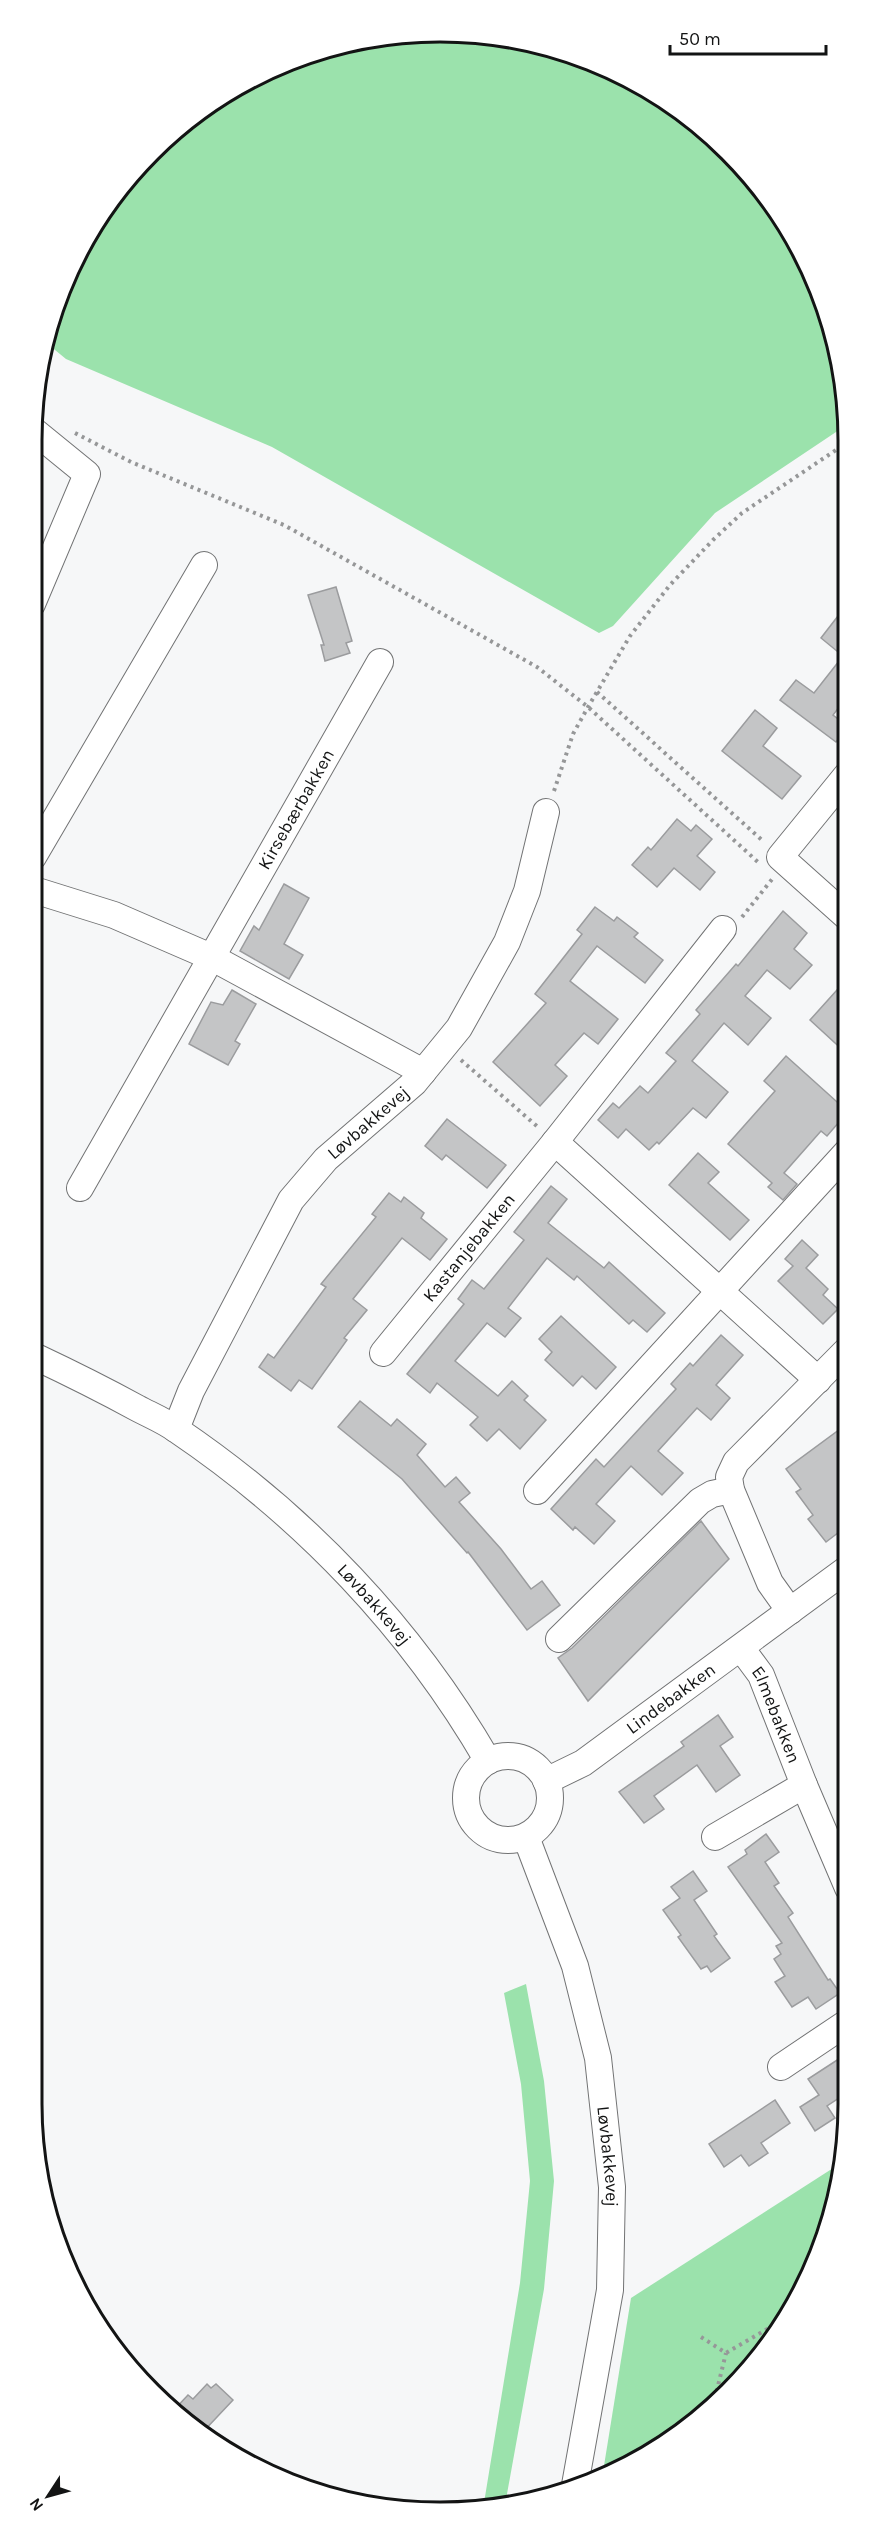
<svg xmlns="http://www.w3.org/2000/svg" width="880" height="2544" font-family="Karla,sans-serif">
  <rect width="100%" height="100%" fill="#f6f7f8"/>
  <g fill="#9be2ac">
    <polygon points="466,32 545,45 645,86 747,170 807,260 845,386 845,426 715,513 613,626 599,633 272,447 66,359 44,341 73,260 116,192 170,133 235,86 308,53 386,35"/>
    <polygon points="32,455 40,463 32,493"/>
    <polygon points="526,1984 544,2081 554,2181 544,2289 505,2505 483,2509 520,2283 530,2181 521,2084 504,1993"/>
    <polygon points="841,2163 835,2209 779,2331 729,2393 667,2443 603,2472 631,2298"/>
  </g>
  <g fill="#c4c5c6" stroke="#9b9c9e" stroke-width="1.5">
    <polygon points="336,587 352,641 346,643 350,653 325,661 321,645 324,645 308,595"/>
    <polygon points="845,607 846,698 833,715 846,725 846,729 836,742 780,700 796,680 814,693 843,656 821,638"/>
    <polygon points="755,710 777,728 763,746 801,776 782,799 722,751"/>
    <polygon points="677,819 691,831 696,825 712,839 697,856 715,872 700,890 674,868 657,887 632,865 648,847 651,850"/>
    <polygon points="284,884 309,898 284,944 303,955 289,979 240,951 254,926 259,930"/>
    <polygon points="595,907 614,921 617,917 638,933 634,937 663,960 645,983 597,946 570,981 618,1019 598,1044 584,1033 555,1065 567,1076 540,1106 493,1062 546,1003 535,994 582,934 577,930"/>
    <polygon points="783,911 807,933 794,949 812,965 790,989 767,970 745,996 771,1018 748,1045 724,1023 692,1061 728,1092 706,1118 693,1108 659,1144 657,1142 649,1150 626,1129 618,1138 598,1120 613,1103 619,1108 640,1086 648,1093 676,1061 666,1053 700,1014 696,1010 736,964 738,966"/>
    <polygon points="846,980 846,1053 810,1020"/>
    <polygon points="232,990 256,1004 235,1041 240,1044 228,1065 189,1044 211,1002 223,1005"/>
    <polygon points="786,1056 846,1110 846,1114 827,1136 821,1131 784,1173 797,1184 783,1200 768,1187 772,1183 728,1144 775,1091 764,1081"/>
    <polygon points="447,1119 506,1165 487,1188 446,1155 442,1160 425,1146"/>
    <polygon points="698,1153 719,1172 708,1183 749,1220 730,1240 669,1185"/>
    <polygon points="551,1186 567,1199 548,1223 604,1268 609,1262 665,1313 647,1332 633,1320 629,1324 577,1276 574,1280 547,1258 508,1308 521,1318 505,1337 487,1323 455,1361 498,1396 512,1381 528,1396 524,1400 546,1420 520,1449 499,1429 487,1441 470,1425 478,1417 437,1383 430,1393 407,1374 464,1304 458,1299 472,1280 484,1289 524,1240 514,1232"/>
    <polygon points="389,1193 401,1202 404,1197 424,1213 421,1218 447,1239 430,1260 402,1238 353,1299 367,1310 344,1338 347,1340 312,1389 299,1380 291,1391 259,1367 268,1354 274,1358 326,1287 321,1284 376,1217 372,1214"/>
    <polygon points="802,1240 818,1255 806,1268 828,1289 823,1295 838,1309 823,1324 778,1281 793,1266 785,1259"/>
    <polygon points="561,1316 616,1367 596,1389 582,1376 573,1386 545,1360 552,1352 539,1339"/>
    <polygon points="721,1335 743,1355 716,1385 730,1398 711,1420 697,1408 658,1451 683,1473 662,1495 631,1466 596,1504 615,1521 594,1544 575,1527 573,1530 551,1509 596,1459 604,1467 676,1389 671,1384 690,1363 693,1366"/>
    <polygon points="360,1401 391,1426 397,1419 426,1444 417,1455 445,1487 456,1477 470,1493 459,1502 501,1549 531,1589 542,1581 560,1605 527,1630 468,1552 467,1553 402,1479 338,1427"/>
    <polygon points="847,1424 847,1473 840,1478 847,1488 847,1526 826,1542 808,1519 813,1515 796,1492 801,1489 786,1469"/>
    <polygon points="701,1521 729,1559 588,1701 558,1658 572,1648"/>
    <polygon points="718,1715 733,1737 720,1746 740,1775 716,1792 697,1765 654,1796 664,1809 644,1823 619,1792 684,1746 681,1742"/>
    <polygon points="766,1834 779,1852 765,1862 779,1883 774,1886 793,1913 788,1917 828,1980 830,1979 840,1993 816,2009 808,1997 792,2007 775,1982 785,1976 774,1959 781,1954 776,1946 782,1943 728,1867 747,1854 745,1850"/>
    <polygon points="693,1871 707,1891 694,1900 717,1934 714,1936 730,1958 711,1972 707,1966 701,1969 678,1937 681,1935 663,1910 680,1898 671,1887"/>
    <polygon points="848,2053 848,2092 827,2106 835,2118 815,2131 800,2107 819,2095 808,2079"/>
    <polygon points="775,2100 790,2123 761,2143 768,2153 749,2166 741,2155 724,2167 709,2144"/>
    <polygon points="207,2384 211,2388 216,2384 233,2400 201,2434 173,2411 188,2395 193,2399"/>
  </g>
  <g fill="none" stroke-linecap="round" stroke-linejoin="round">
    <g stroke="#727374" stroke-width="28">
      <g id="minor">
        <polyline points="32,604 87,474 33,430"/>
        <polyline points="846,776 780,857 846,916"/>
        <polyline points="33,857 204,565"/>
        <polyline points="34,890 114,915 211,957 423,1072"/>
        <polyline points="555,1142 818,1380"/>
        <path id="s1" d="M80,1188L380,662"/>
        <path id="s2" d="M383,1353L555,1142L723,929"/>
        <path id="s3" d="M36,1357C70,1373 104,1390 137,1408C150,1415 165,1421 177,1430C304,1516 411,1628 488,1761"/>
        <path id="s4" d="M176,1429L191,1391L291,1200L326,1159L414,1083L459,1028L507,942L527,891L546,812"/>
        <polyline points="537,1491 847,1152"/>
        <polyline points="790,1611 770,1583 731,1490 729,1477 736,1462 847,1350"/>
        <polyline points="559,1639 700,1501 712,1494 731,1490"/>
        <path id="s5" d="M741,1648L761,1675L804,1785L848,1888"/>
        <circle cx="508" cy="1798" r="42"/>
        <path id="s6" d="M546,1781L583,1763L847,1569"/>
        <path id="s7" d="M526,1837L575,1966L598,2058L612,2187L610,2290L575,2485"/>
        <polyline points="715,1837 804,1785"/>
        <polyline points="781,2067 848,2022"/>
      </g>
    </g>
    <g stroke="#969798" stroke-width="4" stroke-dasharray="3 4.5" stroke-linecap="butt">
      <polyline points="75,433 131,462 284,525 537,667 588,707 759,863"/>
      <polyline points="597,692 764,842"/>
      <polyline points="554,791 573,734 588,707 630,636 670,585 713,540 742,513 845,444"/>
      <polyline points="742,917 773,878"/>
      <polyline points="461,1060 539,1128"/>
      <polyline points="701,2337 726,2353 769,2328"/>
      <polyline points="713,2406 726,2353"/>
    </g>
    <use href="#minor" stroke="#fff" stroke-width="26"/>
  </g>
  <g text-anchor="middle" dominant-baseline="central" stroke-width="4.5" stroke-linejoin="round" paint-order="stroke">
    <g font-size="18" fill="#131414" stroke="#fff">
      <text stroke="none"><textPath href="#s1" startOffset="436">Kirsebærbakken</textPath></text>
      <text stroke="none"><textPath href="#s4" startOffset="366">Løvbakkevej</textPath></text>
      <text stroke="none"><textPath href="#s2" startOffset="136">Kastanjebakken</textPath></text>
      <text stroke="none"><textPath href="#s3" startOffset="423">Løvbakkevej</textPath></text>
      <text stroke="none"><textPath href="#s6" startOffset="150">Lindebakken</textPath></text>
      <text stroke="none"><textPath href="#s5" startOffset="76">Elmebakken</textPath></text>
      <text stroke="none"><textPath href="#s7" startOffset="332">Løvbakkevej</textPath></text>
    </g>
  </g>
  <path d="M0 0H880V2544H0ZM440 42H440A398 398 0 0 1 838 440V2104A398 398 0 0 1 440 2502H440A398 398 0 0 1 42 2104V440A398 398 0 0 1 440 42Z" fill="#fff" fill-rule="evenodd"/>
  <path fill="none" stroke="#131414" stroke-width="3" d="M440 42H440A398 398 0 0 1 838 440V2104A398 398 0 0 1 440 2502H440A398 398 0 0 1 42 2104V440A398 398 0 0 1 440 42Z"/>
  <g transform="translate(48 2496) rotate(234)" stroke="#ffffff" stroke-width="4.5" paint-order="stroke">
  <path d="M0-4.5L10 22L0 15L-10 22Z" fill="#131414"/>
  <text y="-9" font-size="16" font-weight="bold" text-anchor="middle" fill="#131414">N</text>
  </g>
  <path d="M670 45v9h156v-9" fill="none" stroke="#131414" stroke-width="3"/>
  <text x="679" y="45" font-size="18" fill="#131414" stroke="#ffffff" stroke-width="4.5" paint-order="stroke">50 m</text>
</svg>
